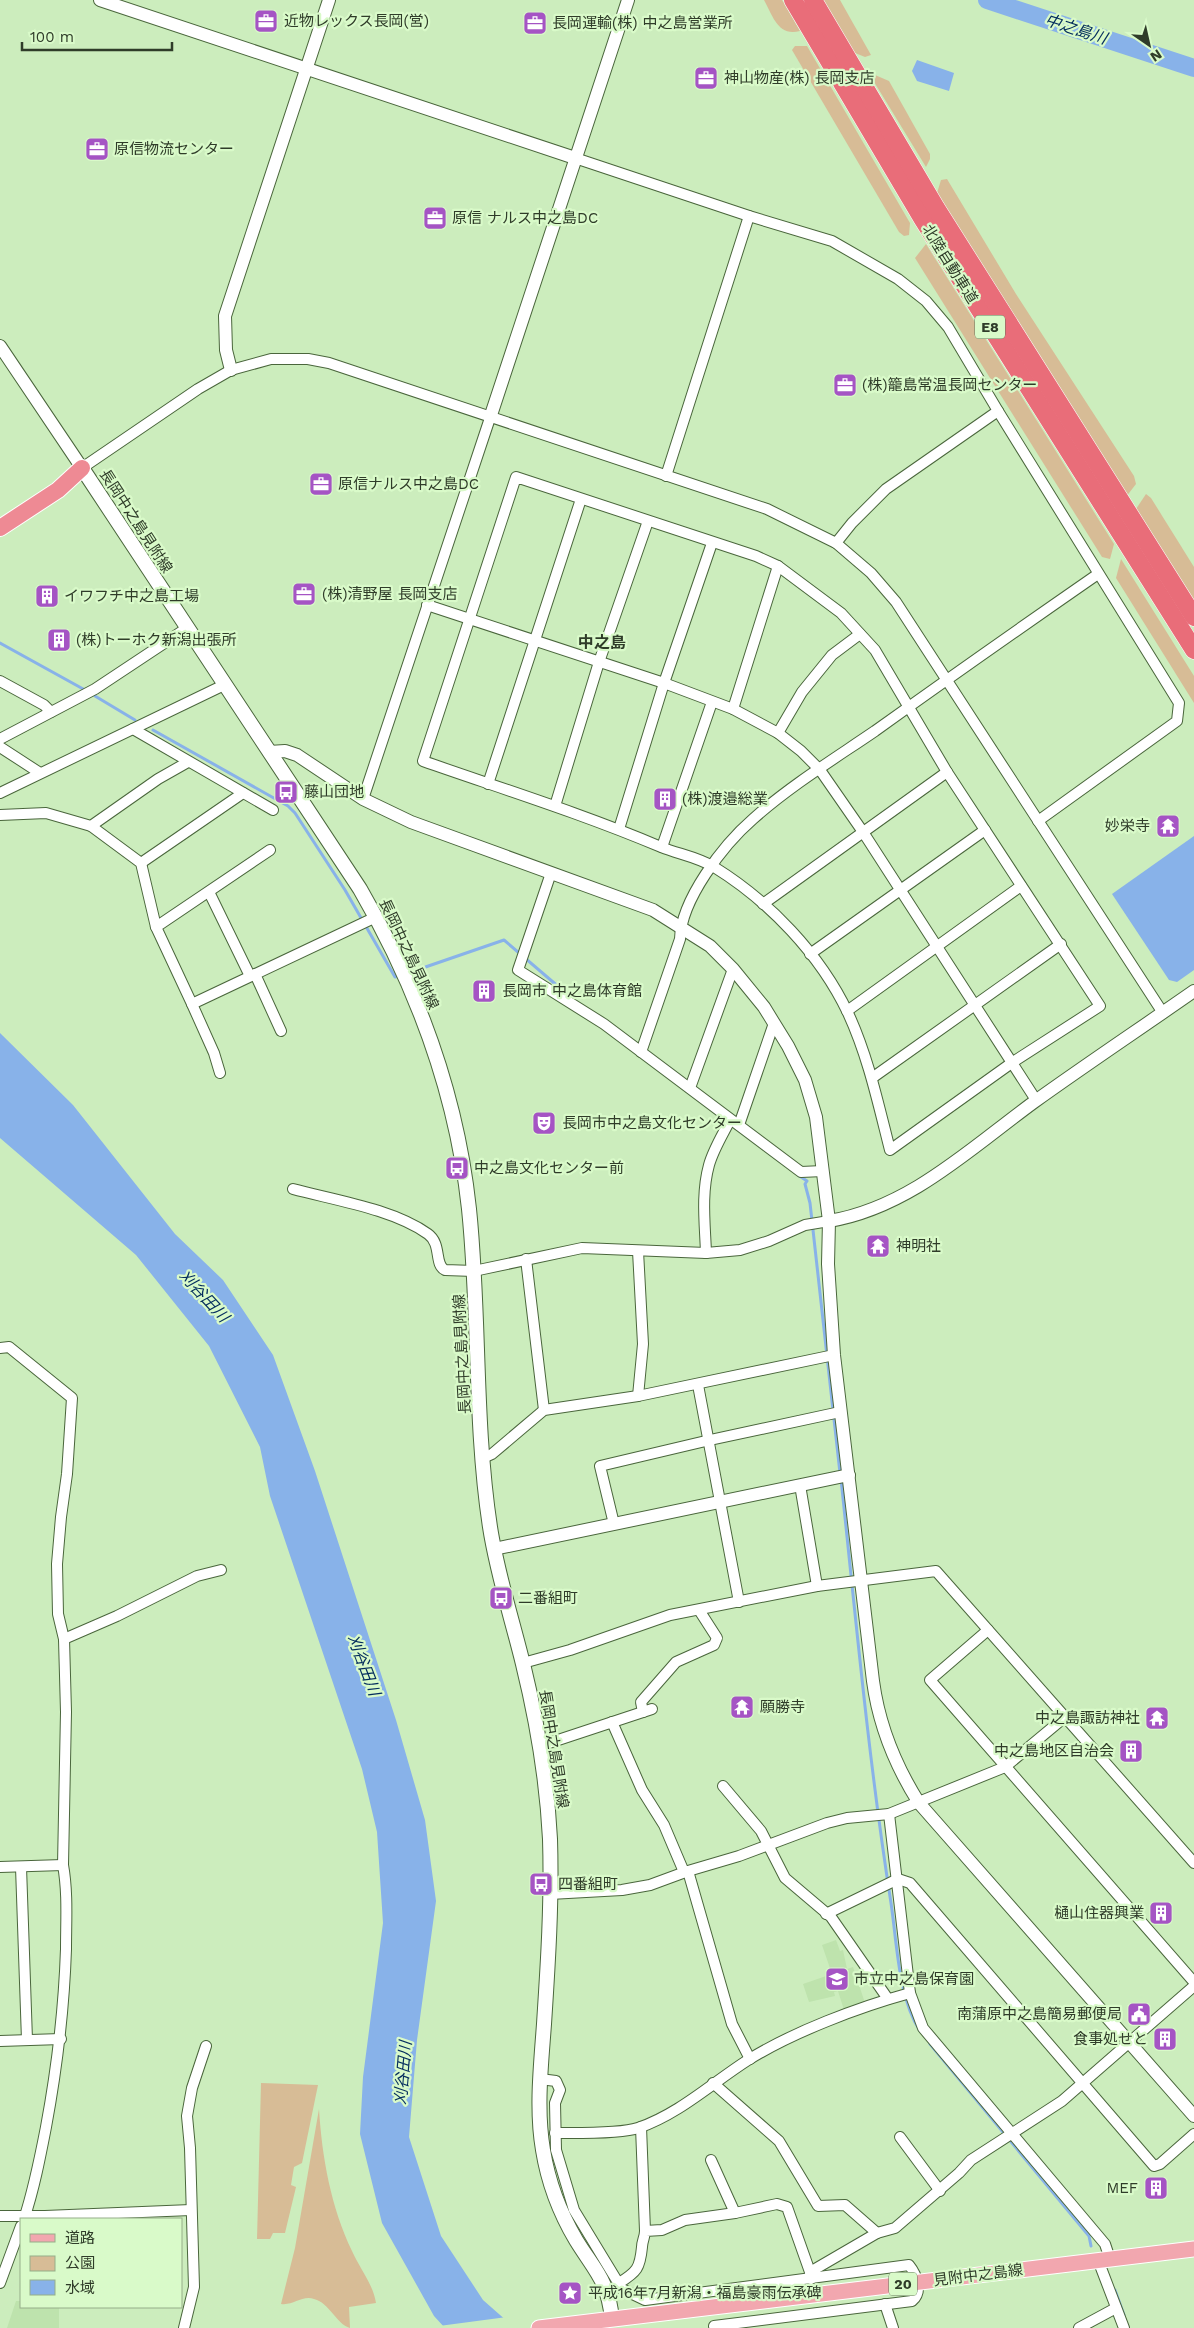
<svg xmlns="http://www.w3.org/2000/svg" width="1194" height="2328" font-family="'Work Sans','Noto Sans JP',sans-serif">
  <rect width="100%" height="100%" fill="#ccedbd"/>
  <g fill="#bee3ad">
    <polygon points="836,1940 840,1951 843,1950 847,1969 853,1967 865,2003 844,2010 838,1991 834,1992 835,1996 809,2002 803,1984 832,1974 822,1945"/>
    <polygon points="16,2301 21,2301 21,2307 59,2307 59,2328 7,2328"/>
  </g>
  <g fill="#d7bc96">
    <path d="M764,0H782L800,31C778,37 773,16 764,0Z"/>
    <polygon points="821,0 840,0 871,55 865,57 850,51"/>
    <polygon points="795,46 807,46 910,223 909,235 904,236 899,232 792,50"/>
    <polygon points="868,72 889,81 930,154 930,159 926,167"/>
    <polygon points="947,179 1016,294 1134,476 1136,484 1126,497 937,193 941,180"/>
    <polygon points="926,244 1114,544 1110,559 1102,557 915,258"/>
    <polygon points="1146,494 1151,498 1194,567 1194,603 1134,512"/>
    <polygon points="1121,559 1194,676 1194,703 1116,578"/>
    <polygon points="261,2083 318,2085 302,2163 294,2167 291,2185 296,2187 285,2233 273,2233 270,2239 257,2239"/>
    <path d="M319,2109C322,2158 331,2207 352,2251C360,2269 373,2284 376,2303L349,2307L350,2328C336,2324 330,2303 314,2299C302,2295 293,2306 281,2304L295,2248Z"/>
  </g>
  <g fill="#88b2e9">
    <polygon points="917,60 954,73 949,91 917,81 912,71"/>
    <polygon points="1194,836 1194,970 1177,982 1169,980 1112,894"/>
    <polygon points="0,1033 73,1105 175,1234 223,1280 273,1355 315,1471 396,1720 425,1820 436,1901 417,2040 409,2137 441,2236 483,2300 515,2328 445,2328 434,2316 382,2223 360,2134 363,2077 383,1923 377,1832 362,1769 270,1496 260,1447 209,1346 136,1255 0,1138"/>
  </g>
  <polygon fill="#ccedbd" points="507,2317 518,2328 441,2328 439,2326"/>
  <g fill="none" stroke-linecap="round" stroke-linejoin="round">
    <g stroke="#88b2e9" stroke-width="3">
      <polyline points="0,643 85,690"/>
      <polyline points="95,696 135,720"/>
      <polyline points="153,730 288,806 295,813 345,890 395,977 400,976"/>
      <polyline points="408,973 504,940 574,1000"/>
      <polyline points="798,1175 807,1181 805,1184 810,1203 840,1473"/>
      <path d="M841,1479C856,1621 869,1763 891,1903C897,1943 898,1997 920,2031"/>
      <polyline points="930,2044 1089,2236 1091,2246"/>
      <polyline points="1115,2290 1124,2315"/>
    </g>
    <polyline stroke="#88b2e9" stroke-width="18" points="987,0 1194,68"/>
    <g stroke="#4a663c" stroke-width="12">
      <g id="minor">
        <polyline points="575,158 749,216 832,241 898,279 926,301 948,327 998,411 1179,703 1177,721 1038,821"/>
        <polyline points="82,468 198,389 231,370 271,359 308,359 329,363 767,509 836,543 871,573 896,602 1163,1013"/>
        <polyline points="666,476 749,216"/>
        <path d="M516,477L756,556L778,566L841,613L875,650L947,772L1100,1006L1013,1062L890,1150C878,1103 868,1056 848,1013C820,954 769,901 714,867C698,857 678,854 661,847C583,814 503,789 423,761Z"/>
        <polyline points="836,543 852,523 886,489 998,411"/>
        <polyline points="427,605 664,683 733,709 778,733 801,751 820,770 863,832 1036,1100"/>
        <polyline points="0,681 44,705 51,712"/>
        <polyline points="733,709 778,566"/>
        <polyline points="133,729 273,810"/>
        <polyline points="778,733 802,692 832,655 860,634"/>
        <polyline points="0,739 95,689 187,628"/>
        <polyline points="0,747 40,773"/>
        <polyline points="488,784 581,499"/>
        <polyline points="0,793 224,685"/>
        <polyline points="363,799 490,418"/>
        <polyline points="555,806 599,662 648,521"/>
        <polyline points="0,815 46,813 91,826 158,779 188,762"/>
        <polyline points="91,826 141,863 156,927"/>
        <polyline points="619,829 664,683 712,543"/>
        <polyline points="662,847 712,702"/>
        <polyline points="270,850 156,927 192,1004 376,917"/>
        <polyline points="141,863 243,793"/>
        <polyline points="551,873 518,970 604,1024 801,1172 823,1171"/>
        <polyline points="209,892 250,976"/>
        <polyline points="763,904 947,772"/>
        <polyline points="810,954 985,830"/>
        <polyline points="255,974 281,1031"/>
        <polyline points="192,1004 214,1053 220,1073"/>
        <polyline points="847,1011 1021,886"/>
        <path d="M641,1052L680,939C681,900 723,845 753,819C790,786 834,759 875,731C949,678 1023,626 1098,574"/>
        <polyline points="872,1078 1061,944"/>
        <polyline points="690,1088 733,969"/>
        <polyline points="739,1125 774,1023"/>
        <path d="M293,1189C334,1200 393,1209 428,1234C442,1244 434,1265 445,1270L474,1271L582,1248L706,1253L740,1250L769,1241L805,1225L829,1221"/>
        <path d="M706,1253C705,1224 701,1194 709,1165C713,1150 723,1134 730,1120"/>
        <polyline points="526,1259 544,1410"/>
        <path d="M0,1348L9,1347L72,1398L67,1474L61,1517L57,1564L58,1614L64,1639L66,1712L63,1865C68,1893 66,1921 66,1949C64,2009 57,2068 46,2127C40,2158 34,2189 24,2219"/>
        <polyline points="698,1385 739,1602"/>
        <polyline points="638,1396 643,1344 638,1251"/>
        <polyline points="483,1458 492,1454 544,1410 638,1396 834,1355"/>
        <polyline points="800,1485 817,1586"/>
        <polyline points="614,1524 600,1466 710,1440 840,1412"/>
        <polyline points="988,1630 930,1680 1194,1982"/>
        <polyline points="64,1639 117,1616 197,1576 221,1570"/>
        <polyline points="523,1663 570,1650 670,1615 817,1586 936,1571 1065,1717"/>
        <polyline points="643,1712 641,1702 676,1662 714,1645 717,1638 699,1610"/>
        <polyline points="612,1722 642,1790 664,1825 684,1872"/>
        <polyline points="540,1746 652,1709"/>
        <polyline points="723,1786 761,1831 785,1878 831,1917 888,1999"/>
        <polyline points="889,1814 910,1993 923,2028 1105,2244 1110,2259"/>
        <polyline points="0,1867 63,1865"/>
        <polyline points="21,1867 27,2040"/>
        <polyline points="688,1871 732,2024 750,2059"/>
        <polyline points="550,1894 622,1890 650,1885 688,1871 739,1856 827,1823 847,1818 889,1814 1005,1767 1065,1717 1194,1863"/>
        <polyline points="826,1914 898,1879 910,1883 1154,2166 1160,2164 1194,2134"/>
        <polyline points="0,2041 61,2039"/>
        <path d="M540,2079L556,2081L560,2090L555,2103L556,2150L574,2210L622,2289L645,2300L909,2265C917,2275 923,2292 912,2301L714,2326L715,2328"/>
        <polyline points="713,2083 779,2141 818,2206 845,2205 877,2233"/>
        <polyline points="641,2127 645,2231"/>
        <path d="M555,2133C575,2133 621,2134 638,2128C679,2114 712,2083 748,2060C793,2032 859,2007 910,1993"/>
        <polyline points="900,2137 940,2191"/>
        <polyline points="711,2160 735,2213 777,2204 787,2207 810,2272"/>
        <polyline points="0,2216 45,2216 191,2210"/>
        <polyline points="1098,2260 1124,2328"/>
        <polyline points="811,2279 810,2272 877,2233 895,2228 959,2173 971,2160 1062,2101 1194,1986"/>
        <polyline points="0,2283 21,2226"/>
        <path d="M619,2283C637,2272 640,2268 642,2247C642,2241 645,2237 645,2231L662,2230L685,2220L735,2213"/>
        <polyline points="885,2304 893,2328"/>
        <polyline points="184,2328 194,2287 190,2148 187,2116 192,2088 206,2046"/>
        <polyline points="1079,2328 1116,2308"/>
      </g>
    </g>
    <g stroke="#4a663c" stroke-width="14">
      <g id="tertiary">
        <polyline points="100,0 575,158"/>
        <polyline points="0,346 82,468"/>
        <polyline points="231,370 226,350 225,316 329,0"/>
        <polyline points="490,418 628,0"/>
        <path d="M269,752L285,751L297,755L363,799L411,822L653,910L710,946L733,969L764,1007L788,1046L805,1080L816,1117L829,1221L828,1264L834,1355L873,1681C879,1726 895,1765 919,1803L1194,2116"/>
        <path d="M829,1221C909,1208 971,1148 1034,1102C1087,1064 1141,1028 1194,991"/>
        <polyline points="494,1549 849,1475"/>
      </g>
    </g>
    <g stroke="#4a663c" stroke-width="16">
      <path id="secondary" d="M82,468L360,889C417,987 457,1096 469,1209C480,1315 474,1422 490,1527C497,1573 512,1619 523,1664C537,1721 547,1780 550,1839C552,1901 548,1963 544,2024C541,2066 536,2109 543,2150C548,2181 560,2213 576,2240C595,2271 608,2280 612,2319"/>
    </g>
    <g stroke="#fff" stroke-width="17">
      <polyline id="primary" points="539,2328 1194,2249"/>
    </g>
    <g stroke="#fff" stroke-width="18">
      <polyline id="trunk" points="0,528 58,490 82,468"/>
    </g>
    <g stroke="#fff" stroke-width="19">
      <g id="motorway">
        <polyline points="793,0 922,218 1194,650"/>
        <polyline points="813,0 936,208 1194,617"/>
      </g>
    </g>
    <use href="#minor" stroke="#fff" stroke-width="10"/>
    <use href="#tertiary" stroke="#fff" stroke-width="12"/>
    <use href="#secondary" stroke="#fff" stroke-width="14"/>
    <use href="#primary" stroke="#f2a7af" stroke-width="15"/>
    <use href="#trunk" stroke="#ee8a94" stroke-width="16"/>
    <use href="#motorway" stroke="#e96d79" stroke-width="18"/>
  </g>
  <defs>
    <g id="office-square" transform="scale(1.25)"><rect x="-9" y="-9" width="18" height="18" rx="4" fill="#a554c4" stroke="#d9fac9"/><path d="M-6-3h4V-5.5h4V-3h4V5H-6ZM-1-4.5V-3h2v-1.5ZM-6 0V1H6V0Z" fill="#fff"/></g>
    <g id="building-square" transform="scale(1.25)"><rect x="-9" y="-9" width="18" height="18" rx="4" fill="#a554c4" stroke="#d9fac9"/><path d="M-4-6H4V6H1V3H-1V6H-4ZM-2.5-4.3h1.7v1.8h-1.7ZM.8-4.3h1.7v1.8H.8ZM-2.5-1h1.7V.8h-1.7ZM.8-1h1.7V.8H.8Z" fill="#fff"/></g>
    <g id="bus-square" transform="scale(1.25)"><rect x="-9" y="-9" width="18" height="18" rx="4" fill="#a554c4" stroke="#d9fac9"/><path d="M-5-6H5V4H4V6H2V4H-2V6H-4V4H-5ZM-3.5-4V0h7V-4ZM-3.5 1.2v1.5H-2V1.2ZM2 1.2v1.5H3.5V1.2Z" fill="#fff"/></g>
    <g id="temple-square" transform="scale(1.25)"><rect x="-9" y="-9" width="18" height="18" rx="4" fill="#a554c4" stroke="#d9fac9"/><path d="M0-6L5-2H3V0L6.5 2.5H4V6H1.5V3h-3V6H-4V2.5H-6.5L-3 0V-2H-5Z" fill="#fff"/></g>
    <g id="theatre-square" transform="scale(1.25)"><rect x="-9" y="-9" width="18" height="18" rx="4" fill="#a554c4" stroke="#d9fac9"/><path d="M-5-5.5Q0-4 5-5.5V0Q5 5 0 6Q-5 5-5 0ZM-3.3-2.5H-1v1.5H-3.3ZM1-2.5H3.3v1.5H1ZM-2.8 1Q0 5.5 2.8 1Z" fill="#fff"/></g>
    <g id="school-square" transform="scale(1.25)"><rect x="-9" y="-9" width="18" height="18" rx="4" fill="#a554c4" stroke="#d9fac9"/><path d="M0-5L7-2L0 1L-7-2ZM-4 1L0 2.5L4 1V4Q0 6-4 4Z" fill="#fff"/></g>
    <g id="civic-square" transform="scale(1.25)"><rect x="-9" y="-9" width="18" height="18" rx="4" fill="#a554c4" stroke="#d9fac9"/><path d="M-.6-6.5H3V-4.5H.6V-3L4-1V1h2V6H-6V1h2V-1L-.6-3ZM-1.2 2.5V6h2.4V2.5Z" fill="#fff"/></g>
    <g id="sight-square" transform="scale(1.25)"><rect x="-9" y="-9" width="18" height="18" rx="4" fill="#a554c4" stroke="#d9fac9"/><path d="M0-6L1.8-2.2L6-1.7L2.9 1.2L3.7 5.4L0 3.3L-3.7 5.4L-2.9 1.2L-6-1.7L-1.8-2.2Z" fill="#fff"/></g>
  </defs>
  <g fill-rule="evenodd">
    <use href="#office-square" x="266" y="21"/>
    <use href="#office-square" x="535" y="23"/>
    <use href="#office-square" x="706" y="78"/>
    <use href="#office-square" x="97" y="149"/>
    <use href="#office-square" x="435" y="218"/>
    <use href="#office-square" x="845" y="385"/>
    <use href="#office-square" x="321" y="484"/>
    <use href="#office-square" x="304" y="594"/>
    <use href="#building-square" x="47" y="596"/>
    <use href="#building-square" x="59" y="640"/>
    <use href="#bus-square" x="286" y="792"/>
    <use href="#building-square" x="665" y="799"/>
    <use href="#temple-square" x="1168" y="826"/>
    <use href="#building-square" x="484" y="991"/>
    <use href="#theatre-square" x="544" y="1123"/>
    <use href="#bus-square" x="457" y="1168"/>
    <use href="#temple-square" x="878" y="1246"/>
    <use href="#bus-square" x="501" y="1598"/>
    <use href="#temple-square" x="742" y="1707"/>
    <use href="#temple-square" x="1157" y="1718"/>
    <use href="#building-square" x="1131" y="1751"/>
    <use href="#bus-square" x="541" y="1884"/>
    <use href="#building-square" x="1161" y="1913"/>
    <use href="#school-square" x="837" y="1979"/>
    <use href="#civic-square" x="1139" y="2014"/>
    <use href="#building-square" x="1165" y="2039"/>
    <use href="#building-square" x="1156" y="2188"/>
    <use href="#sight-square" x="570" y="2293"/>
  </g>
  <g text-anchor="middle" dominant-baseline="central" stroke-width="4.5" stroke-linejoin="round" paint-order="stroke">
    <g fill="#d9fac9" stroke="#627559" stroke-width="1">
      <rect x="975" y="315.5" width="30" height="23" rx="4"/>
      <rect x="889" y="2272.5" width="28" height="23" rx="4"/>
    </g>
    <g font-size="14" font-weight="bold" fill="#2f3c29">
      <text x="990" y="327">E8</text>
      <text x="903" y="2284">20</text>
    </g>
    <g font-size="15" fill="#2f3c29" stroke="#d9fac9" text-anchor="start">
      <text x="284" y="21">近物レックス長岡(営)</text>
      <text x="552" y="23">長岡運輸(株) 中之島営業所</text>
      <text x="724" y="78">神山物産(株) 長岡支店</text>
      <text x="114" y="149">原信物流センター</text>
      <text x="452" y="218">原信 ナルス中之島DC</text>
      <text x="862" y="385">(株)籠島常温長岡センター</text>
      <text x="338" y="484">原信ナルス中之島DC</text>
      <text x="322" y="594">(株)清野屋 長岡支店</text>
      <text x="64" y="596">イワフチ中之島工場</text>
      <text x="76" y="640">(株)トーホク新潟出張所</text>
      <text x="304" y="792">藤山団地</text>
      <text x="682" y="799">(株)渡邉総業</text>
      <text x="1150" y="826" text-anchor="end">妙栄寺</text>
      <text x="502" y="991">長岡市 中之島体育館</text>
      <text x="562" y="1123">長岡市中之島文化センター</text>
      <text x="474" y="1168">中之島文化センター前</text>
      <text x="896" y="1246">神明社</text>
      <text x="518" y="1598">二番組町</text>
      <text x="760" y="1707">願勝寺</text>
      <text x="1140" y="1718" text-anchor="end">中之島諏訪神社</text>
      <text x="1114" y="1751" text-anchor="end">中之島地区自治会</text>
      <text x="558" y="1884">四番組町</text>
      <text x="1144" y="1913" text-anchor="end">樋山住器興業</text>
      <text x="854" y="1979">市立中之島保育園</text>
      <text x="1122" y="2014" text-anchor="end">南蒲原中之島簡易郵便局</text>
      <text x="1148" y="2039" text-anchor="end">食事処せと</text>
      <text x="1138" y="2188" text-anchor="end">MEF</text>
      <text x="588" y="2293">平成16年7月新潟・福島豪雨伝承碑</text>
    </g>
    <g font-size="15" fill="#2f3c29" stroke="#d9fac9">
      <text transform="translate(950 264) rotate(58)">北陸自動車道</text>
      <text transform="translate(136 521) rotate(57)">長岡中之島見附線</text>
      <text transform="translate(409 954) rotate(65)">長岡中之島見附線</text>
      <text transform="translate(462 1354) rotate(-93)">長岡中之島見附線</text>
      <text transform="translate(554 1749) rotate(81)">長岡中之島見附線</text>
      <text transform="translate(978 2275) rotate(-7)">見附中之島線</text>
    </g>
    <g font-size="16" font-style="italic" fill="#032c5d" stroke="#d9fac9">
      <text transform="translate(1076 29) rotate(18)">中之島川</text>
      <text transform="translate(204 1296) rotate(47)">刈谷田川</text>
      <text transform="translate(364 1665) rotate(69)">刈谷田川</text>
      <text transform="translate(403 2073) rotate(-85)">刈谷田川</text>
    </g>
    <g font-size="16" font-weight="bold" fill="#2f3c29" stroke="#d9fac9">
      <text x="602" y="642">中之島</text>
    </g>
  </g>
  <rect x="20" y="2218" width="162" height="90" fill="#d9fac9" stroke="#95ae89"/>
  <rect x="30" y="2234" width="25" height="8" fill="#f2a7af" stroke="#95ae89"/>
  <text x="65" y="2243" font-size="15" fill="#2f3c29">道路</text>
  <rect x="30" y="2256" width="25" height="15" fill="#d7bc96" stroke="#95ae89"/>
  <text x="65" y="2268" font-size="15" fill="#2f3c29">公園</text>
  <rect x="30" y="2280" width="25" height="15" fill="#88b2e9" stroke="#95ae89"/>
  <text x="65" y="2293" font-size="15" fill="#2f3c29">水域</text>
  <g transform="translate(1149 45) rotate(146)" stroke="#d9fac9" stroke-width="4" paint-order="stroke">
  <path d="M0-4L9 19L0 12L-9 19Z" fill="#2f3c29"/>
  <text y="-8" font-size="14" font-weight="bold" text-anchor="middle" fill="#2f3c29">N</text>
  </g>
  <path d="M22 42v8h150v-8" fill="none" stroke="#2f3c29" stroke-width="2.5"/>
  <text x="30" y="42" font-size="15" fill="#2f3c29" stroke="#d9fac9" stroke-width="4" paint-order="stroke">100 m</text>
</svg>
